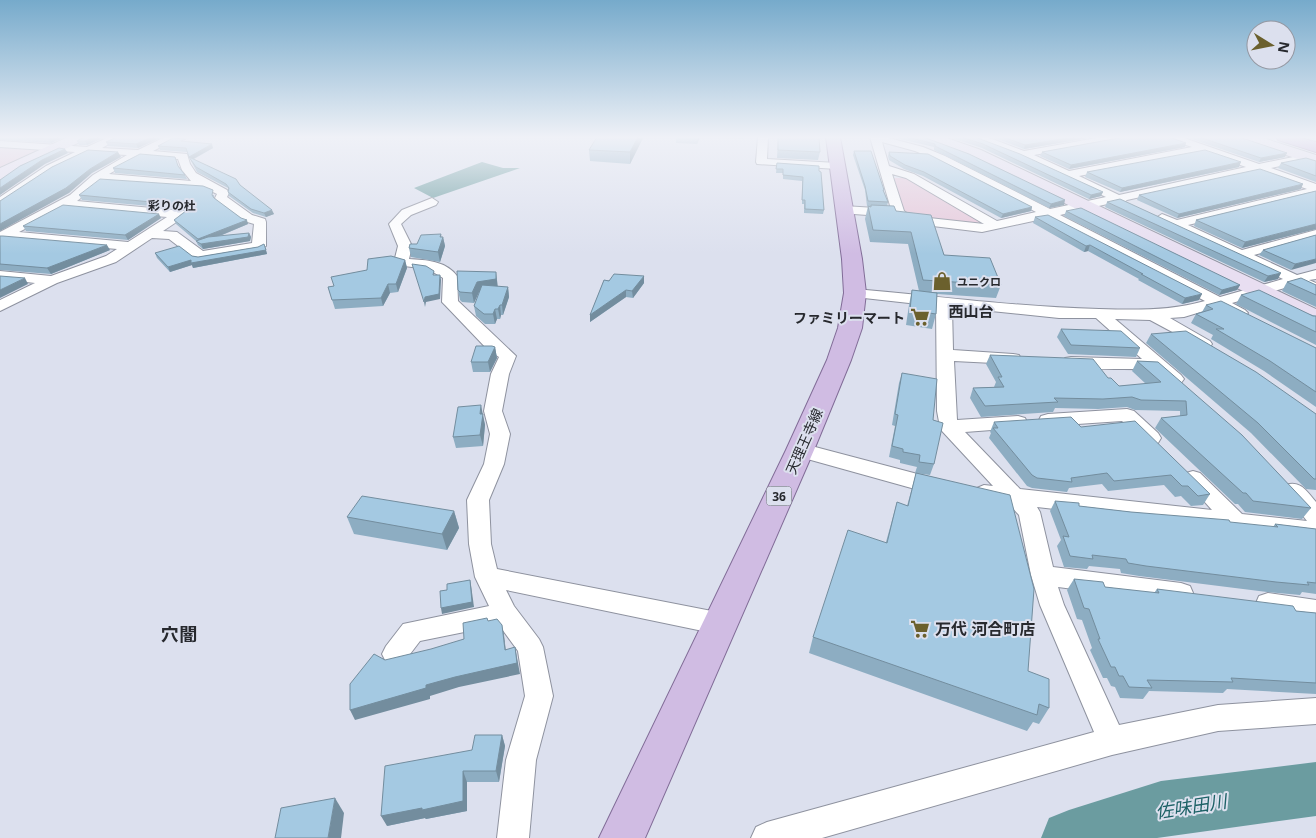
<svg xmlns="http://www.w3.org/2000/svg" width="1316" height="838" font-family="'Open Sans','Noto Sans JP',sans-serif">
  <rect width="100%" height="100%" fill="#dce0ee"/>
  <g fill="#e7c8da">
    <polygon points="0,146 39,148 37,151 0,168"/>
    <polygon points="893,178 907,178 981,221 976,224 905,215"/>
  </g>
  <polygon fill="#6b9ca0" points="482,162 503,168 520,168 433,198 414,188"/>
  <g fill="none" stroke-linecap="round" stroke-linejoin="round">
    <polygon fill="#6b9ca0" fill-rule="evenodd" points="1316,762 1316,816 1157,838 1041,838 1049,818 1069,810 1161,781"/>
    <g stroke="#8e929f" stroke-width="2">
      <g id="street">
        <path d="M109,137H121L102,148L138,150L165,137H177L176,139L153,151L187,154L190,164L196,173L227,190L229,193L227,197L252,215L265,219L266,222V246L259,250L200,260L195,259L169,239L152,238L116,262L57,283L0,311V300L35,283L0,279V271L51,276L106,256L117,249L6,239L0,241V232L70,195L93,175L127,155L90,153L54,170L0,206V197L46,166L75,152L0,147V141L87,147ZM141,156L178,159L182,170L191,181L109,174ZM102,181L205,188L217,194L215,198L217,201L244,221L254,224L252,243L203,251L177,232L163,231L184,217L186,214L184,211L77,201ZM65,208L167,217L128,242L19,232Z"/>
        <polygon points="758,137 768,137 767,159 837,163 843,166 837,169 757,164 756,162"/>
        <path d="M870,137H885L923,147L945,156L1050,209L1106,197L1019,156L975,139L974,137H987L1024,151L1102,137H1122L1117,140L1034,155L1069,171L1192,147L1168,139L1167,137H1181L1259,164L1308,154L1312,155L1313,157L1312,159L1271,168L1316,184V194L1188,225L1242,250L1316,230V238L1254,255L1297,275L1316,270V279L1309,280L1316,283V293L1295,285L1232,303L1245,310L1248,313L1245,316H1235L1217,307L1184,317L1170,318L1210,341L1212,344L1210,347L1204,349L1150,320L1115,319L1181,375L1184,379L1181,383C1164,387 1164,371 1151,370C1123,367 1092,372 1065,366L1062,362L1065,358L1071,357L1142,359L1096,318H1059L952,307L953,350L1013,354L1019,355L1021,359L1019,363L1013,364L954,361L957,420L1018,416L1025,418L1027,422L1025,426L1018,428L965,432L1020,489L1212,510L1183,478L1186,473L1193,471L1200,473L1242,514L1307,521L1283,490L1286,485C1301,480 1307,492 1316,502V538L1242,530L1238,531L1230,529L1037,507L1040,512L1053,567L1181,583L1190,586L1193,593L1190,600L1181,603L1058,587L1064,605L1119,725L1218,705L1316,698V724L1218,731L1112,755L822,838H751L756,827L767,822L1094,732L1040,605L1031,575L1019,515L1008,503L977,498L973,493L977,488L984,485L993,486L942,431L940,427L937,411L936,306L855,297L850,296L848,293L850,290L855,289C936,296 1018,307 1099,309C1136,310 1170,311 1205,301L1047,218L982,232L908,223L895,217L840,213L838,210L840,207L844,206L891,209ZM882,142L915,151L937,160L1036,212L997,221L914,174L889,166ZM1203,152L1246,167L1119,195L1079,176ZM1258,171L1307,189L1177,220L1162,214L1156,218L1158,221L1283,279L1220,297L1060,215L1116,202L1121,204L1127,200ZM892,174L906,178L984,224L911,216L904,211Z"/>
        <path d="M432,198L438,202L436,205L411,215L401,224L412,246L409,259C426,260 446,261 457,276L458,301L516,356L509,374L502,411L510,434L504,464L489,500L491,544L497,569L722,613L731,616L734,624L731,632L722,635L506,590L514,606L539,639L543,647L553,696L536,760L529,838H497L506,760L525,696L518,651L499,625L420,641L404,662L395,666L386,662L382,654L386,646L403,624L489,606L475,577L469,544L467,500L484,464L490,434L484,411L491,374L499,357L488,350L445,305L442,302L443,278L428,269L396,265L394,262L398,246L389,224L402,210Z"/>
        <path d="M1127,409L1134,411L1158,433L1161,438L1158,443C1142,447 1133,431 1122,421L1048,426L1041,424L1039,420L1041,416L1048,414Z"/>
        <polygon points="800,443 944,481 947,486 944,491 937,493 915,489 793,455 790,450 793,445"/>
        <polygon points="1268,593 1316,600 1316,620 1259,610 1256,603 1259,596"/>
      </g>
    </g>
    <g stroke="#8e929f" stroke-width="2">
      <g id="secondary">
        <polygon points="68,137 86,137 84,140 0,180 0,168"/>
        <polygon points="924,137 944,137 981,150 1316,309 1316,325 1308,323 969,156 926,140"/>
        <polygon points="1239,137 1260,137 1316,155 1316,165 1241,140"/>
      </g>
    </g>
    <g stroke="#816c97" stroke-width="2">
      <polygon id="primary" points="826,137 840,137 862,259 866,293 862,328 851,360 814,450 645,838 599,838 786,450 827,360 838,328 844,293 842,259"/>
    </g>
    <g stroke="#816c97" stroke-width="2">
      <polygon id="highway" points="1276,137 1297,137 1316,142 1316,152 1278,140"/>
    </g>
    <use href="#street" fill="#fff" fill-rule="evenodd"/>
    <use href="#secondary" fill="#e8def1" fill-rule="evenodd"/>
    <use href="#primary" fill="#d0bce3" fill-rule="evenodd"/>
    <use href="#highway" fill="#b190d0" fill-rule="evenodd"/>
  </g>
  <g fill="#8dadc2">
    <polygon points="0,137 65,137 51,143 0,140"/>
    <polygon points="84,137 105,137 87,145 79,145 77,141"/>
    <polygon points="117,137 162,137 138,148 108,146 106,142"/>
    <polygon points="676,137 700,137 697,144 676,143"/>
    <polygon points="709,137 743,137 743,139"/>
    <polygon points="778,137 820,152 818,160 777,158"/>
    <polygon points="892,137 926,137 926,138 1064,205 1049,208 934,150 934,147"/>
    <polygon points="949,137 975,137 1101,196 1089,199 982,148"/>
    <polygon points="995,137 1094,137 1024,149 995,138"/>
    <polygon points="1186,137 1239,137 1285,157 1259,162"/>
    <polygon points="643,138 630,164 590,161 589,150"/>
    <polygon points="1119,138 1185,147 1069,169 1040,156 1042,152"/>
    <polygon points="187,142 213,148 194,159 240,185 274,214 266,217 253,213 229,196 228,192 228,188 197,172 191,161 187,152 160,150 158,146"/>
    <polygon points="854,151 884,190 884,192 888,202 887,206 896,211 944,255 1001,285 996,298 937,294 936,314 932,329 906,325 909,305 912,290 919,291 908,244 870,242 865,219 868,206 871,207 871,206 867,206 865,190 853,155"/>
    <polygon points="889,152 1032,207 1031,211 1001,218 923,176 904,169 889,160 888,156"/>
    <polygon points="1316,161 1316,182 1278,168 1281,163"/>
    <polygon points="777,163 819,171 824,210 823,214 804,213 804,204 802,204 802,181 783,179 783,173 776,173"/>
    <polygon points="179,167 185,175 187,179 115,173 113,168"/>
    <polygon points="1239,167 1120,192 1085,177 1087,172"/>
    <polygon points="1301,189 1177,218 1137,200 1139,195"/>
    <polygon points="1316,191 1316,229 1242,248 1194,226 1196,220"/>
    <polygon points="79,195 214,195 214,198 248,224 220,236 249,233 251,237 250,241 203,249 198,245 196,241 176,224 174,220 185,211 184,209 82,200"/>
    <polygon points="1107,202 1278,279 1264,282 1105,207"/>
    <polygon points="1066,211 1240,285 1237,290 1219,295 1064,216"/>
    <polygon points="1035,217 1199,300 1182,304 1138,280 1139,279 1088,251 1084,252 1033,223"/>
    <polygon points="161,218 128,240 26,231 23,226"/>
    <polygon points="441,234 441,237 443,237 445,246 440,262 411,257 409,248 417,244"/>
    <polygon points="1316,235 1291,270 1259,255 1263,250"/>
    <polygon points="0,236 110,250 51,274 0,270"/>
    <polygon points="264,244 267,254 193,268 192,265 170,272 157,258 155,253 192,256 198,257 258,247"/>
    <polygon points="405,260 407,268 398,292 390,293 383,306 335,309 328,287 334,286 367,270"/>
    <polygon points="604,280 644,283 633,298 626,297 590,322 590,315"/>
    <polygon points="1287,282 1316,285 1316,307 1282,291"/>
    <polygon points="498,287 508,287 509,297 503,315 501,315 500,319 497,319 495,324 485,324 476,316 474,306 480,292 479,292 474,303 462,302 460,300 458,290"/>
    <polygon points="1241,295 1316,316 1316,345 1236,304"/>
    <polygon points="1206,305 1316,348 1316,407 1264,371 1211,339 1213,335 1191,323 1196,314 1202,312"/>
    <polygon points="1061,329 1140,348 1136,357 1068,354 1057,337"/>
    <polygon points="1151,334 1316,414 1316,490 1306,489 1251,433 1146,343"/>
    <polygon points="495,347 497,358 490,372 473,372 471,362"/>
    <polygon points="990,355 1108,378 1119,386 1146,384 1132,371 1137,361 1158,362 1311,508 1302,519 1245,512 1238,504 1235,504 1155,428 1161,418 1180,416 1180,411 1135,410 1127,407 1098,409 1055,408 1053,412 981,417 970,398 973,388 994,387 996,382 986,364"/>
    <polygon points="902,373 933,420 934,464 930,475 915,473 917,467 900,463 900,460 889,457 895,426 892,425 899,383"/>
    <polygon points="483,416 485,425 483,446 456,448 453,437"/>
    <polygon points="994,422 1081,427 1210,494 1203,505 1191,506 1181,496 1175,497 1164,485 1108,491 1102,484 1069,488 1067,492 1032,488 1027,486 989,438 991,433 990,432"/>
    <polygon points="916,473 1028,671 1049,708 1039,724 1033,722 1027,731 809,653 813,637 886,542 897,502 907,506"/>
    <polygon points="1055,501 1079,506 1131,512 1273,527 1275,524 1316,529 1316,594 1302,592 1300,595 1267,592 1139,576 1121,573 1120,569 1089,566 1087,569 1064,567 1057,546 1061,540 1050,511"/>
    <polygon points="454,511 459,528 447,550 354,534 347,517"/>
    <polygon points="1074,579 1105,587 1154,593 1157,589 1296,611 1316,613 1316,694 1227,689 1223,693 1149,691 1143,699 1120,698 1115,687 1111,686 1107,678 1103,678 1090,650 1092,648 1082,620 1077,619 1067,590"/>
    <polygon points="502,735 505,746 499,782 467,782 467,811 426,819 425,818 387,826 472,750"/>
  </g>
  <g fill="#738d9e">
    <polygon points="54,137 65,137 51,143 49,139"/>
    <polygon points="95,137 105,137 87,145 85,141"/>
    <polygon points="152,137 162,137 138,148 136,144"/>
    <polygon points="638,137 643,137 643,138 630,164 630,152"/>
    <polygon points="698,137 700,137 697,144"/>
    <polygon points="1073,137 1094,137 1024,149 1025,145"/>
    <polygon points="1186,143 1185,147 1069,169 1071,165"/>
    <polygon points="212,144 213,148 191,160 189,157"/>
    <polygon points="65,149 68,153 45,164 0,195 0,188 42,160"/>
    <polygon points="118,152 121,157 92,173 69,193 0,231 0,224 90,169"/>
    <polygon points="1287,153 1285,157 1259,162 1261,158"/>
    <polygon points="1241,162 1239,167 1120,192 1122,188"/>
    <polygon points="1303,184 1301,189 1177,218 1179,214"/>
    <polygon points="1103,192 1101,196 1089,199 1091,195"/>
    <polygon points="1065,200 1064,205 1049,208 1051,204"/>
    <polygon points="1032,207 1031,211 1001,218 1003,214"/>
    <polygon points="272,210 274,214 266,217 264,213"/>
    <polygon points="159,214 161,218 128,240 125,235"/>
    <polygon points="247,220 248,224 200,244 198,239"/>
    <polygon points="1316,224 1316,229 1242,248 1245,242"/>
    <polygon points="249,233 251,237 250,241 203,249 201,244"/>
    <polygon points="441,234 442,241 443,237 445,246 440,262 438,252 440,237"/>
    <polygon points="107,245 110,250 51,274 47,268"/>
    <polygon points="1090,245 1088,251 1084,252 1086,246"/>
    <polygon points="266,250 267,254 193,268 192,265 170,272 168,267 191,260"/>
    <polygon points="1316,259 1316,263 1291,270 1295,264"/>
    <polygon points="405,260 407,268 398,292 396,284"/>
    <polygon points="496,272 498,288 479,292 474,303 472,293 477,282"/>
    <polygon points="1281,273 1278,279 1264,282 1268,276"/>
    <polygon points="440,275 441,280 440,299 426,302 425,307 424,302 425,297"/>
    <polygon points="644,276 644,283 633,298 632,291"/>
    <polygon points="25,278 28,284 0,298 0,290"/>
    <polygon points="388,284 390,293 383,306 381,298"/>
    <polygon points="1240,285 1237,290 1219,295 1222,290"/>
    <polygon points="508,287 509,297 503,315 502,305"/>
    <polygon points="626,290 626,297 590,322 590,315"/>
    <polygon points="1202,294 1199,300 1182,304 1185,298"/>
    <polygon points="500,305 501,315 500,319 498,309"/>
    <polygon points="495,309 497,319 495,324 493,314"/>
    <polygon points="495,347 497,358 490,372 488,362"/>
    <polygon points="481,405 485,425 483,446 480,435 480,414"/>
    <polygon points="454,511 459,528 447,550 442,534"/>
    <polygon points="470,580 471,585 474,607 442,614 441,608"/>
    <polygon points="502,625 504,635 507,660 505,650"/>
    <polygon points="515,647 520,674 459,687 430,696 430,699 355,720 350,710 426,685"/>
    <polygon points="502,735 505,746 499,782 496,771"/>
    <polygon points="463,771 467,782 467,811 426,819 425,818 387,826 381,816"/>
    <polygon points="335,798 344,813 341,838 328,838"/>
  </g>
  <g fill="#a4c9e2" stroke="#738d9e">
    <polygon points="13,137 54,137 49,139"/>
    <polygon points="84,137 95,137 85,141 77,141"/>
    <polygon points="117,137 152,137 136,144 106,142"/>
    <polygon points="597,137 638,137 630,152 589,150"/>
    <polygon points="778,137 819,137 820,152 778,150"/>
    <polygon points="907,137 926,137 926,138 969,154 1065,200 1051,204 935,146 935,144"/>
    <polygon points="961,137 975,137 1020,154 1103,192 1091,195 983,144"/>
    <polygon points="1003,137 1073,137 1025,145"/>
    <polygon points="1121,137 1169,137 1186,143 1071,165 1042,152 1119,138"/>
    <polygon points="1199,137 1239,137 1287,153 1261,158"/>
    <polygon points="173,138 186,139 181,141 212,144 189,157 186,148 158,146"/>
    <polygon points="59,148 65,149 42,160 0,188 0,180 20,166"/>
    <polygon points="88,150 118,152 90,169 66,188 0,224 0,201 52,167"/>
    <polygon points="1205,150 1241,162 1122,188 1087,172"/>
    <polygon points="854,151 871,151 884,190 883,190 888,202 868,201 865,186"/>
    <polygon points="889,152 928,154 1032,207 1003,214 924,172 905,165 890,156"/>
    <polygon points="140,154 175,157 178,166 185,175 113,168"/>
    <polygon points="189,157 236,179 240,185 272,210 264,213 251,209 228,192 229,188 226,184 196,167"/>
    <polygon points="1306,158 1316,161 1316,176 1281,163"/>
    <polygon points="777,163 819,166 819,171 821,172 824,210 805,209 805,200 802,200 803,177 783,175 783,169 776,169"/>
    <polygon points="1260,169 1303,184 1179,214 1139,195"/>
    <polygon points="100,179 203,186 213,190 212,195 214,198 241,218 247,220 198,239 174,220 186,211 182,205 79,195"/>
    <polygon points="1316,191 1316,224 1245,242 1196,220"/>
    <polygon points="1120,199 1281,273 1268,276 1107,202"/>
    <polygon points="63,205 159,214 125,235 23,226"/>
    <polygon points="871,205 894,206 896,211 931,215 944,255 990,258 1001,285 923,280 911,232 873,230 868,206 871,207"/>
    <polygon points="1081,208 1240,285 1222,290 1066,211"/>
    <polygon points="1048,215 1202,294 1185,298 1141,274 1143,274 1090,245 1086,246 1035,217"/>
    <polygon points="249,233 248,237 201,244 196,241 208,237"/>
    <polygon points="441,234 440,237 443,237 438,252 409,248 410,244 417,244 421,235"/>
    <polygon points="1316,235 1316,259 1295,264 1263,250"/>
    <polygon points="0,236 3,236 107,245 47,268 0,264"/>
    <polygon points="264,244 266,250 191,263 191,260 168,267 155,253 179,246 192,256 198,257 258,247"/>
    <polygon points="391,256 405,260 396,284 388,284 381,298 332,300 328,287 334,286 331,277 367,270 368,259"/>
    <polygon points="412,264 426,266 434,271 433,275 440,275 439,294 425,297 424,302"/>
    <polygon points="457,271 496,272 496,279 477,282 472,293 460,292 458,290"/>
    <polygon points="614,274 644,276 632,291 626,290 590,315 604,280 609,281"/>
    <polygon points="0,276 25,278 0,290"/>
    <polygon points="1301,278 1316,285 1316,295 1287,282"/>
    <polygon points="482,285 508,287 502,305 500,305 498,309 495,309 493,314 484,314 474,306"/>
    <polygon points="912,290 937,293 936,314 910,310"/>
    <polygon points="1259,290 1313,316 1316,316 1316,332 1241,295"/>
    <polygon points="1221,301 1316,348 1316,392 1270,361 1216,329 1224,329 1196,314 1213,309 1206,305"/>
    <polygon points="1061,329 1121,331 1140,348 1071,345"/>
    <polygon points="1186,331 1256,372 1316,414 1316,479 1314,479 1258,423 1151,334"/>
    <polygon points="476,346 492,346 495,347 488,362 471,362"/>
    <polygon points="990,355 1093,359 1108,378 1111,378 1119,386 1161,382 1137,361 1158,362 1242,435 1311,508 1253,501 1246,493 1243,493 1161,418 1187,415 1186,401 1141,400 1132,397 1103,399 1054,398 1058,402 985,406 973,388 1004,387 998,377 1002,377"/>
    <polygon points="902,373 937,379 933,420 943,423 934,464 919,462 920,455 903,452 903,449 892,446 898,415 895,414"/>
    <polygon points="481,405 480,414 483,414 480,435 453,437 458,407"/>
    <polygon points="1071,417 1081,427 1135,421 1210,494 1198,496 1188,486 1182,486 1171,475 1114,481 1107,473 1071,478 1072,482 1037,478 1032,475 993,428 998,428 994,422"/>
    <polygon points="916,473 1010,495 1034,589 1028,671 1049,679 1049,708 1039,704 1037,715 813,637 848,530 887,543 897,502 908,506"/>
    <polygon points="362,496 454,511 442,534 347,517"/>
    <polygon points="1055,501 1079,503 1079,506 1131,512 1229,520 1230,522 1278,527 1275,524 1316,529 1316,583 1307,582 1309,585 1276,582 1146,566 1128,563 1126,559 1092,555 1093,559 1070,556 1063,536 1069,537"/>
    <polygon points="1074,579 1103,582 1105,587 1159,593 1157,589 1293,606 1296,611 1316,613 1316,683 1231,678 1233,682 1147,680 1152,688 1129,687 1123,676 1119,676 1115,667 1111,667 1098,639 1100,639 1089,609 1084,608"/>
    <polygon points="470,580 472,602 441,608 440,591 447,590 447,584"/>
    <polygon points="487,618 488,621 497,619 502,625 505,650 515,647 517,663 455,677 426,685 426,688 350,710 350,684 374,654 385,660 431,649 464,639 463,623"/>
    <polygon points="475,735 502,735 496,771 463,771 463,801 422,810 422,808 381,816 385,766 472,750"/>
    <polygon points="335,798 328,838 275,838 281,808"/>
  </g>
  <linearGradient id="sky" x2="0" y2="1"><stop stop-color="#76aacb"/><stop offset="0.54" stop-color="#eff1f7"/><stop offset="1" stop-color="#eff1f7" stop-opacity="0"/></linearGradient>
  <rect width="1316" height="254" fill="url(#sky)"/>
  <defs>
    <g id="shop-bare" transform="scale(1.5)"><path d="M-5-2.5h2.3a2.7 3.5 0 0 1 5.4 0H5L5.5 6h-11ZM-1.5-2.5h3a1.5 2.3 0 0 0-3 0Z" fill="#6b602d" stroke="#dce0ee" stroke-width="2.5" paint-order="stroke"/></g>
    <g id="supermarket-bare" transform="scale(1.5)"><path d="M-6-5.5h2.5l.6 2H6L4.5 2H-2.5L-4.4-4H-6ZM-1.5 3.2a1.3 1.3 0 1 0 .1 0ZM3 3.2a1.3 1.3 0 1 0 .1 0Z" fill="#6b602d" stroke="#dce0ee" stroke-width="2.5" paint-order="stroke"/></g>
  </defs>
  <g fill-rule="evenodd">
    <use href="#shop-bare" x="942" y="281"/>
    <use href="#supermarket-bare" x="920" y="317"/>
    <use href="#supermarket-bare" x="920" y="629"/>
  </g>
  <g text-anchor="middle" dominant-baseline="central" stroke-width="4" stroke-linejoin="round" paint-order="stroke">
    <g font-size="11" font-weight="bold" fill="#27292e" stroke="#dce0ee" text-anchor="start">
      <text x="957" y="281">ユニクロ</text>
    </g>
    <g font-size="12" font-weight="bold" fill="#27292e" stroke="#dce0ee">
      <text x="172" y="205">彩りの杜</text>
    </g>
    <rect fill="#dce0ee" stroke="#5d6068" stroke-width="1" x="766.5" y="486.5" width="25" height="19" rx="4"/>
    <g font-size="12" font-weight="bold" fill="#27292e">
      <text x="779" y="496">36</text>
    </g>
    <g font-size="14" font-weight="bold" fill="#27292e" stroke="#dce0ee" text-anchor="end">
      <text x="905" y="317">ファミリーマート</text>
    </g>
    <g font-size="14" fill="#27292e" stroke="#dce0ee">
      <text transform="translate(804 441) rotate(-66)">天理王寺線</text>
    </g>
    <g font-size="15" font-weight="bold" fill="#27292e" stroke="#dce0ee">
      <text x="971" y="311">西山台</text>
    </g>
    <g font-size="16" font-weight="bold" fill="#27292e" stroke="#dce0ee" text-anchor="start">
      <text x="935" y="629">万代 河合町店</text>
    </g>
    <g font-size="18" font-weight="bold" fill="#27292e" stroke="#dce0ee">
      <text x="179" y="634">穴闇</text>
    </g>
    <g font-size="18" font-style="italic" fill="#1d6166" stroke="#dce0ee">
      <text transform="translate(1191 806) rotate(-9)">佐味田川</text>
    </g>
  </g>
  <g transform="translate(1271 45) rotate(100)"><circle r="24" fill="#dce0ee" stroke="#9497a1"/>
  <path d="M0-4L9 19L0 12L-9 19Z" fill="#6b602d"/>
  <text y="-8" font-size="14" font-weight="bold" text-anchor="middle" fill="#27292e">N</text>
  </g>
</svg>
